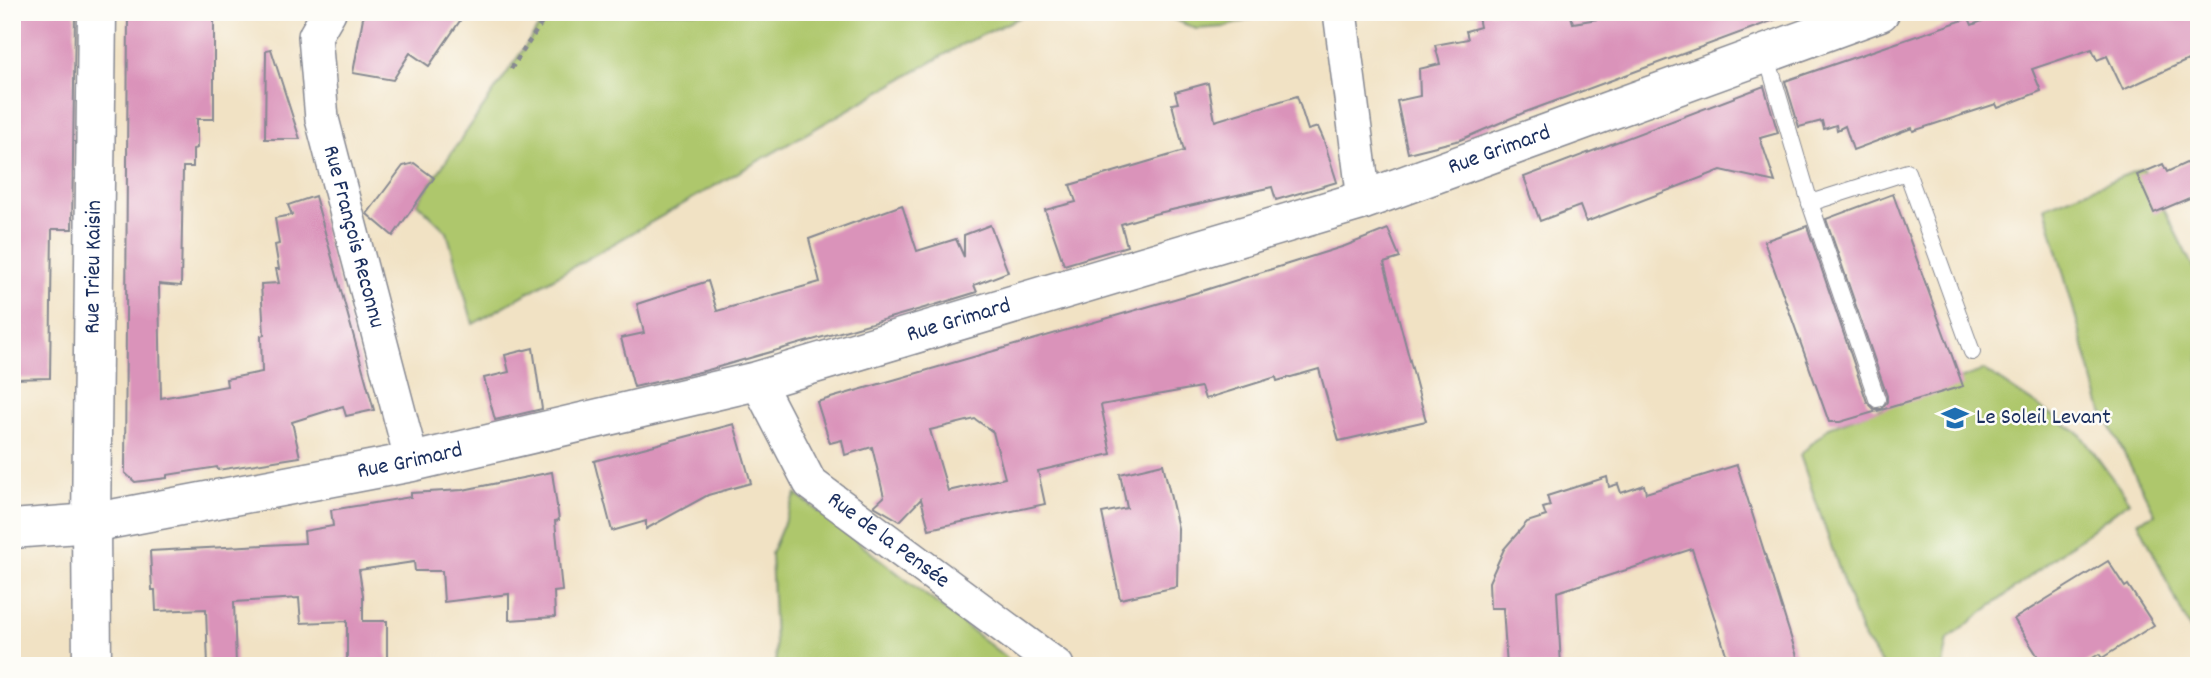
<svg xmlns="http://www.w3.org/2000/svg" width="2211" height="678" font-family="Dekko,sans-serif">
  <rect width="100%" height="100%" fill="#fdfcf7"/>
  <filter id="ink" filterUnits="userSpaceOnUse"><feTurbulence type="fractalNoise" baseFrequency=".0143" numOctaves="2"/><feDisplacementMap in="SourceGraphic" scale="14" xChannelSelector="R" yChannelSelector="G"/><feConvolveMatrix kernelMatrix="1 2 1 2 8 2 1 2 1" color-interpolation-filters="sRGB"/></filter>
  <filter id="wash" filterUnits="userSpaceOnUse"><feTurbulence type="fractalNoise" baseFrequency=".00686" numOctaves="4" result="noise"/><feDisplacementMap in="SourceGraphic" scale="28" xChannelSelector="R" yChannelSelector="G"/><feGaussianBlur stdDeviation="1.57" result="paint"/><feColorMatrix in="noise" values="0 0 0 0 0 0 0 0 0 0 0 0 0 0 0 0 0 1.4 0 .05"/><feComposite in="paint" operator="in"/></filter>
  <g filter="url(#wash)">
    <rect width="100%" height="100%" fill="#f1e2c4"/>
    <g fill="#aec76c" stroke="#647b65" stroke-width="2">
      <polygon points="549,12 1031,12 965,43 473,324 447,232 417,203"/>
      <polygon points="1157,12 1273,12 1225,27 1196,29"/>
      <polygon points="2143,168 2199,279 2199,648 2138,521 2155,514 2101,408 2045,207"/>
      <polygon points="1984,370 2080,434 2129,501 1948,639 1943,666 1883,666 1861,633 1800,455 1829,427"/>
      <polygon points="796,494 1017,666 776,666 771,554"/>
    </g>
    <g id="blocks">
      <g fill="#da93ba" fill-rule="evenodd">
        <polygon points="12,12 75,12 72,229 52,229 50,378 12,379"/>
        <polygon points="128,12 214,12 214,119 197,119 197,148 193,149 193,167 183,167 181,286 159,284 161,398 227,386 226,379 262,372 261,336 264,335 261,284 279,283 276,269 279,269 275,245 279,244 275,218 292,215 288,205 315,196 374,410 346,416 343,406 292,422 300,457 218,470 217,467 167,475 167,478 135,482 125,473"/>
        <polygon points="364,12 466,12 429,66 410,53 393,80 353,73"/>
        <polygon points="1477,12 1570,12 1573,23 1639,12 1787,12 1788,15 1523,113 1460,140 1408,153 1397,101 1420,96 1419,69 1440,64 1435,45 1468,39 1466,31 1480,27"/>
        <polygon points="2005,12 2194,12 2199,23 2199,55 2123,90 2107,56 2097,60 2092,49 2032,69 2041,91 1998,108 1996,104 1913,131 1912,128 1853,150 1845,126 1837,130 1836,125 1824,129 1822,121 1799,127 1785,81 1969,18 1972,25"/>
        <polygon points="271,49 294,121 300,139 265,139 266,50"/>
        <polygon points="1208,83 1215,121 1297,96 1308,130 1318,127 1323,138 1337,182 1276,200 1272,187 1154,214 1121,224 1127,246 1064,265 1045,210 1076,202 1070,185 1184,151 1172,104 1178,103 1175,92"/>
        <polygon points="1764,86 1778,133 1760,138 1775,182 1721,170 1586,222 1580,206 1540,221 1524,177"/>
        <polygon points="2199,157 2199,194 2154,213 2137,175 2163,164 2167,172"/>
        <polygon points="414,163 434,178 393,236 367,214 403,166"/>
        <polygon points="1893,194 1963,386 1840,422 1829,422 1764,241 1807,226 1867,402 1874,409 1881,409 1887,402 1887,396 1826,219"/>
        <polygon points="902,205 917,251 956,239 964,257 964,235 990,225 1008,272 974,285 977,292 938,304 708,370 634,387 621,338 644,333 637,304 708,281 717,311 820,282 809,239"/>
        <path d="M1388,229L1400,258L1384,263L1426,421L1339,441L1319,369L1277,381L1276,377L1205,399L1201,387L1101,405L1111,454L1038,471L1045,504L929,529L921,499L900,521L874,506L884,497L872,447L845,455L842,440L830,443L817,402L1202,291L1345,246ZM975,419L993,432L1005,478L948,491L930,430Z"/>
        <polygon points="533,348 542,409 495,420 484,378 509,372 505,355"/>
        <polygon points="734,424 751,483 708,495 646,529 646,521 612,531 594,461"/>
        <polygon points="1163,464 1178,528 1177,587 1120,599 1102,513 1127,508 1120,474"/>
        <polygon points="1737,465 1800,666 1730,666 1692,549 1557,592 1561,666 1507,666 1503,608 1490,608 1489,582 1504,549 1527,522 1546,516 1543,508 1550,506 1547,496 1607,477 1609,487 1618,484 1621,493 1644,485 1646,493"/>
        <polygon points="552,472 559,520 555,521 562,591 554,592 555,617 509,620 509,594 444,602 442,571 415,571 414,562 359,570 363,595 363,621 387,621 387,666 347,666 347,621 301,623 299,598 234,602 236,666 208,666 206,609 156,611 155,590 152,590 150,551 305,543 304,531 333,526 331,510 411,497 411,493 463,490"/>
        <polygon points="2108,561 2125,587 2128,585 2154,625 2102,658 2099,654 2080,666 2044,666 2014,619"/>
      </g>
    </g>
  </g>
  <g filter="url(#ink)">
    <use href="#blocks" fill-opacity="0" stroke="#868891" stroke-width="2"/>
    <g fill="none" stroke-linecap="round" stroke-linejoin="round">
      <g stroke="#868891" stroke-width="18">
        <g id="service">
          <polyline points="1766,54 1810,203 1877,399"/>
          <polyline points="1810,203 1907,172 1972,352"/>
        </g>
      </g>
      <g stroke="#868891" stroke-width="36">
        <g id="minor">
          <path id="s1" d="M329,12L315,36L322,119L412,462"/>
          <polyline points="1340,12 1364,200"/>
          <path id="s2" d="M757,381L810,483L1057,666"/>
        </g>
      </g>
      <g stroke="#868891" stroke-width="41">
        <g id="tertiary">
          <path id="s3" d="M12,529L91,523L412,462L757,381L1364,200L1880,12"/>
          <path id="s4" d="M92,666L91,523L97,12"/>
        </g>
      </g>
      <polyline stroke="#868891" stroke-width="4.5" stroke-dasharray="5 5" stroke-linecap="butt" points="511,69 549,12"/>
      <use href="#service" stroke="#fff" stroke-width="16"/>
      <use href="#minor" stroke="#fff" stroke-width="33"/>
      <use href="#tertiary" stroke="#fff" stroke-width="38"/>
    </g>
  </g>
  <defs>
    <g id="school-bare" transform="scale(2.1)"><path d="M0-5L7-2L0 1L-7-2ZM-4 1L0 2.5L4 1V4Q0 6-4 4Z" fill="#1f6fb2" stroke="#fdfcf7" stroke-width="2.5" paint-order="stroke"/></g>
  </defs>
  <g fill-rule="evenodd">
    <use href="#school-bare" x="1955" y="418"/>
  </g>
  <g text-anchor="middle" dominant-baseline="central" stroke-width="5" stroke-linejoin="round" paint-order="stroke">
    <g font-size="23" fill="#1b2f5e" stroke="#fdfcf7">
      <text stroke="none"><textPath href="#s3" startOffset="1538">Rue Grimard</textPath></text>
      <text stroke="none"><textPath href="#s1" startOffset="233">Rue François Reconnu</textPath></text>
      <text stroke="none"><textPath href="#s4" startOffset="399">Rue Trieu Kaisin</textPath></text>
      <text stroke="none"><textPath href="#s3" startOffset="971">Rue Grimard</textPath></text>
      <text stroke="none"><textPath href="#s3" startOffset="404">Rue Grimard</textPath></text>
      <text stroke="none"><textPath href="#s2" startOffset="212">Rue de la Pensée</textPath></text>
    </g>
    <g font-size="23" fill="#1b2f5e" stroke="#fdfcf7" text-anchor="start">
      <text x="1976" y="418">Le Soleil Levant</text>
    </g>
  </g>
  <rect width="2211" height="678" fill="none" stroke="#fdfcf7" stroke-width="42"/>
</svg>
